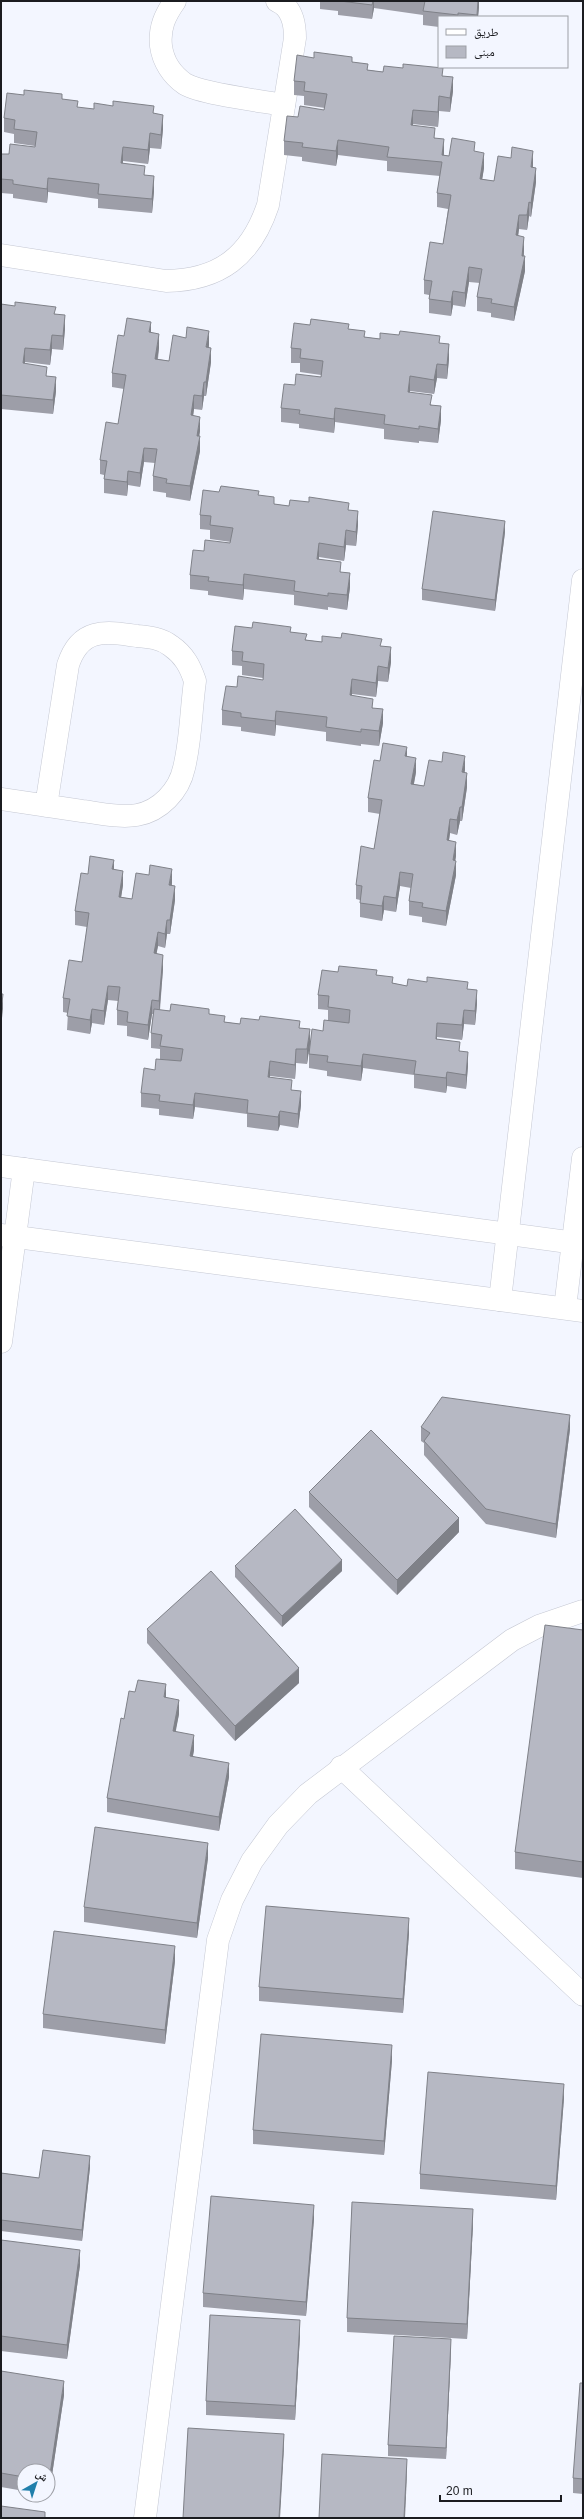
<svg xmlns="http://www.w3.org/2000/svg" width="584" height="2519" font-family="Arial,'Noto Naskh Arabic',sans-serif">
  <rect width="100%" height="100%" fill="#f3f6ff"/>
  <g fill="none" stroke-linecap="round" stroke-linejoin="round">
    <g stroke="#c5c8d3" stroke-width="23">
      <g id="minor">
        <path d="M175,1C165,15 159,28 161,46C163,61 172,75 185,84C202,94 262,101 284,105"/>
        <path d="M1,255L166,281C220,280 251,256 268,205L295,38C295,24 292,7 277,1"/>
        <path d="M1,799C28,803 55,807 82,811C100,813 119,818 137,815C160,811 179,791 184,768C191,740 191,709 195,681C190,666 184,655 171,646C161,638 149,637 137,636C104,631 80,628 68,665L46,806"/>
        <polyline points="1,1166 583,1244"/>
        <polyline points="1,1235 583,1311"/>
        <polyline points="500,1300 583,580"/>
        <polyline points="565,1308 583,1158"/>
        <polyline points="1,1342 24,1169"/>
        <polyline points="341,1767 583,1995"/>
        <polyline points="145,2518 218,1940 232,1900 252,1861 278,1825 308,1794 512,1640 539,1626 583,1611"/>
      </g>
    </g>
    <use href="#minor" stroke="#fff" stroke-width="22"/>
  </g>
  <g fill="#9d9ea8">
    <polygon points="320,1 479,1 479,7 478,17 439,17 439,27 423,25 423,15 374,8 372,19 338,15 338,11 320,9"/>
    <polygon points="352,62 368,70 383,72 443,76 453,91 450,112 439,111 438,127 413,124 413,125 435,138 444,153 444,155 449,156 475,152 484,168 482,179 494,181 533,165 533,168 536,182 531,217 529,216 527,230 519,229 518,236 524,251 524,256 525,271 514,321 491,317 491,313 477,311 477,297 480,283 469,282 465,307 453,305 451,316 429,313 429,295 424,294 424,280 443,244 448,209 437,207 437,193 440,176 387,171 387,161 338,155 336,166 302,161 302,157 284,155 284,141 298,117 324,110 325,108 304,105 304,96 294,95 294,81"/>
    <polygon points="24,95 62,99 78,108 94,109 154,113 163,129 161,149 150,148 148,164 123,161 123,163 145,175 154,191 152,213 98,208 98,199 48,192 47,203 13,198 13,194 1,193 1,154 9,154 35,147 35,146 14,143 14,134 4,132 4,118"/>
    <polygon points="1,304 56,314 65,329 63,350 52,349 50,365 25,362 25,364 47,376 56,391 53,414 1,409"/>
    <polygon points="349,329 365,337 380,339 440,343 449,359 447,379 437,378 434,394 410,391 409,393 432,405 441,420 438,443 419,441 419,443 384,439 384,429 335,422 334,433 299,428 299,424 281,422 281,408 295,385 321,377 321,375 300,372 300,363 291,363 291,348"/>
    <polygon points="151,332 159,348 158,359 169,361 209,345 209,348 211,362 206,396 204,396 202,410 194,409 193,416 200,431 199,436 200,451 190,501 166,497 166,493 153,491 153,476 155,463 144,462 140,487 128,485 127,496 104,493 104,475 100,474 100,460 118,424 124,389 112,387 112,373 124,336"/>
    <polygon points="219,492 259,496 274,504 289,506 349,510 358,525 356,546 346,545 344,561 319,557 319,559 341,572 350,587 347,610 328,607 328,610 294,605 294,595 244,589 243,600 208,595 208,591 190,589 190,575 204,551 230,543 231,542 210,539 210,530 200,529 200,515"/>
    <polygon points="505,532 495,611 422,600 422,589"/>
    <polygon points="252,628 291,632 307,640 322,642 382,646 391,662 388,682 378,681 376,697 352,694 352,695 373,708 383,723 379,746 361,744 361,746 326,741 326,732 276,725 275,736 241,731 241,727 222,725 222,710 237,687 263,680 263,678 242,675 242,666 232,665 232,651"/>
    <polygon points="407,757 416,772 414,784 424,786 465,770 464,773 467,787 462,821 460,821 457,835 450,833 449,840 456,856 455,861 456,875 446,926 422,922 422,917 409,915 409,901 411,888 400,886 396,912 384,910 382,921 360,917 360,900 356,899 356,885 374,849 380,814 368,812 368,798 380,761"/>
    <polygon points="114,870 123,885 121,897 132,899 172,883 172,886 175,900 170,934 167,934 165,948 158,946 156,954 163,969 160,1010 209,1014 225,1022 240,1024 300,1028 310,1043 323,1031 328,1020 328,1010 318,1009 318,995 338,972 377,975 393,983 407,986 468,989 477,1004 475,1025 464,1024 462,1040 437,1037 437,1039 460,1051 468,1066 466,1089 447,1086 446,1093 414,1088 414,1075 363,1068 361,1081 327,1076 327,1071 309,1068 309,1047 307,1064 296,1063 295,1079 270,1076 269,1078 292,1090 301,1105 298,1128 280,1125 278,1131 247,1127 247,1114 195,1107 193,1119 159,1115 159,1109 141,1107 141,1093 155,1070 160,1059 160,1049 151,1048 151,1033 153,1014 152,1014 148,1040 127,1036 127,1026 117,1025 117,1010 118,1001 108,1000 104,1025 92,1023 90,1034 67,1030 68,1013 63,1012 63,998 82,962 87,927 75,925 75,911 88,874"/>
    <polygon points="421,1427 570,1429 556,1538 486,1524 424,1455 424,1443 421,1441"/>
    <polygon points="309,1492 459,1532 397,1595 309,1507"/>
    <polygon points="235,1566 342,1571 282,1627 235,1577"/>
    <polygon points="147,1629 299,1683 235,1741 147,1643"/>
    <polygon points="583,1630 583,1878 515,1869 515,1852"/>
    <polygon points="166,1698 179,1714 175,1732 194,1750 193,1756 229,1777 219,1831 107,1812 107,1798 124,1719"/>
    <polygon points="208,1858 197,1938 84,1922 84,1907"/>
    <polygon points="409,1933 403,2013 259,2001 259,1987"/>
    <polygon points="175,1961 165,2044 43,2028 43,2014"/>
    <polygon points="392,2060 384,2155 253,2144 253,2130"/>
    <polygon points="564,2098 556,2200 420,2189 420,2174"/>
    <polygon points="90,2167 82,2241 1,2231 1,2173 39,2178"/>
    <polygon points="314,2219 306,2316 203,2307 203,2293"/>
    <polygon points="473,2224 467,2339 347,2332 347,2318"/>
    <polygon points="1,2240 80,2265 67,2359 1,2351"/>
    <polygon points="300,2335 295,2420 206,2415 206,2401"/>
    <polygon points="451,2350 446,2459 388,2456 388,2445"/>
    <polygon points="1,2371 64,2395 49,2495 48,2495 48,2471 24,2471 24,2491 1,2487"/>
    <polygon points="583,2383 583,2494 573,2493 573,2478"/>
  </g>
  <g fill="#7f8188">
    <polygon points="373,1 374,1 374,8 372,19"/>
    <polygon points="478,1 479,1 479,7 478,17 477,17"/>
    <polygon points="453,77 453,91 450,112 450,98"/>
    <polygon points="439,96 439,111 438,127 438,112"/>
    <polygon points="413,110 413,124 411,139 411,125"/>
    <polygon points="163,115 163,129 161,149 161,135"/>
    <polygon points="150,133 150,148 148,164 148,150"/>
    <polygon points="444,139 444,153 442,169 442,155"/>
    <polygon points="338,140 338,155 336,166 336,151"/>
    <polygon points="123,147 123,161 121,177 121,163"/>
    <polygon points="533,151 533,165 531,182 531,167"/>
    <polygon points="484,153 484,168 480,193 480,179"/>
    <polygon points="536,168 536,182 531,217 531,203"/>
    <polygon points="154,176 154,191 152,213 152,199"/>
    <polygon points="48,178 48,192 47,203 47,189"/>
    <polygon points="529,202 529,216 527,230 527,215"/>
    <polygon points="519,215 519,229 516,250 516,235"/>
    <polygon points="524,237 524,251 522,270 522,256"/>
    <polygon points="525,256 525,271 514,321 514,307"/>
    <polygon points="469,267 469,282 465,307 465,293"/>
    <polygon points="453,291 453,305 451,316 451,302"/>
    <polygon points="65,315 65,329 63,350 63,336"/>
    <polygon points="151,322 151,336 149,332"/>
    <polygon points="209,331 209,345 206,362 206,347"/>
    <polygon points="159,334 159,348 155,373 155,359"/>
    <polygon points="52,335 52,349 50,365 50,350"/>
    <polygon points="449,344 449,359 447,379 447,365"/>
    <polygon points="25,348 25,362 23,378 23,363"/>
    <polygon points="211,348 211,362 206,396 206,382"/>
    <polygon points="437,364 437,378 434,394 434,380"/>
    <polygon points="410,376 410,391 408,407 408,392"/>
    <polygon points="56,377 56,391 53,414 53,400"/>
    <polygon points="204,382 204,396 202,410 202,396"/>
    <polygon points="194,395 194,409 191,430 191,415"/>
    <polygon points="441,406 441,420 438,443 438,429"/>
    <polygon points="335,408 335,422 334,433 334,419"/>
    <polygon points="200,417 200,431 197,450 197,436"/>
    <polygon points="200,436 200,451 190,501 190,486"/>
    <polygon points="144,448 144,462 140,487 140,473"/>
    <polygon points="128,471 128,485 127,496 127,482"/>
    <polygon points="358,511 358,525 356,546 356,532"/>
    <polygon points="505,521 505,532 495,611 495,600"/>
    <polygon points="346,530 346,545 344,561 344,547"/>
    <polygon points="319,543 319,557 317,573 317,559"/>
    <polygon points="350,573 350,587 347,610 347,595"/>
    <polygon points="244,574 244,589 243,600 243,585"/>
    <polygon points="391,647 391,662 388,682 388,668"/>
    <polygon points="378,666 378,681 376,697 376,683"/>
    <polygon points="352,679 352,694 350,709 350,695"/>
    <polygon points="383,709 383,723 379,746 379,731"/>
    <polygon points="276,711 276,725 275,736 275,721"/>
    <polygon points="407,747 407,761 405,756"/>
    <polygon points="465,756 465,770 462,786 462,772"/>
    <polygon points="416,758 416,772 411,798 411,784"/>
    <polygon points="467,773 467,787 462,821 462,807"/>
    <polygon points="460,807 460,821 457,835 457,820"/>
    <polygon points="450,819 450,833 447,854 447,840"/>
    <polygon points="456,842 456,856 453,875 453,860"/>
    <polygon points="114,860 114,874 112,869"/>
    <polygon points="456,861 456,875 446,926 446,911"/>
    <polygon points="172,869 172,883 169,900 169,885"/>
    <polygon points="123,871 123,885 119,911 119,897"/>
    <polygon points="400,872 400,886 396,912 396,898"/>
    <polygon points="175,886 175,900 170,934 170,920"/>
    <polygon points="384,896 384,910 382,921 382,906"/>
    <polygon points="167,920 167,934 165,948 165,934"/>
    <polygon points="158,932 158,946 154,967 154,953"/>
    <polygon points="163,955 163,969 159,1016 159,1001"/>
    <polygon points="108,986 108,1000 104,1025 104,1011"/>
    <polygon points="477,990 477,1004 475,1025 475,1011"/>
    <polygon points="3,994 3,1009 1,1027 1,1012"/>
    <polygon points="152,1000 152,1014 148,1040 148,1025"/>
    <polygon points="92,1009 92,1023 90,1034 90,1020"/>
    <polygon points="464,1010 464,1024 462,1040 462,1025"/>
    <polygon points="437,1023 437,1037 436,1053 436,1039"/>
    <polygon points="310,1029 310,1044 307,1064 307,1049"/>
    <polygon points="296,1049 296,1063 295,1079 295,1065"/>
    <polygon points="468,1052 468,1066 466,1089 466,1075"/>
    <polygon points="363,1054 363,1068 361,1081 361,1066"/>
    <polygon points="270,1061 270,1076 268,1092 268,1077"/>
    <polygon points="447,1072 447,1086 446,1093 446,1078"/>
    <polygon points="301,1091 301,1105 298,1128 298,1114"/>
    <polygon points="195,1093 195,1107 193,1119 193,1105"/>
    <polygon points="280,1111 280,1125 278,1131 278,1117"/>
    <polygon points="570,1415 570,1429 556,1538 556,1524"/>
    <polygon points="459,1518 459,1532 397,1595 397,1580"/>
    <polygon points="342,1560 342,1571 282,1627 282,1616"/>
    <polygon points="299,1668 299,1683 235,1741 235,1726"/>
    <polygon points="166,1684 166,1699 164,1697"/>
    <polygon points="179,1700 179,1714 173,1746 173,1731"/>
    <polygon points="194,1735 194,1750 190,1770 190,1756"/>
    <polygon points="229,1763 229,1777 219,1831 219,1817"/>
    <polygon points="208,1843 208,1858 197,1938 197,1923"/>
    <polygon points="409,1918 409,1933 403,2013 403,1999"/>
    <polygon points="175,1946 175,1961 165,2044 165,2030"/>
    <polygon points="392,2045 392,2060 384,2155 384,2141"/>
    <polygon points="564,2084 564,2098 556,2200 556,2186"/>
    <polygon points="90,2156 90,2167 82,2241 82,2230"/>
    <polygon points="314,2205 314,2219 306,2316 306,2302"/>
    <polygon points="473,2209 473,2224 467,2339 467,2324"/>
    <polygon points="80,2250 80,2265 67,2359 67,2345"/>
    <polygon points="300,2320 300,2335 295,2420 295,2406"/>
    <polygon points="451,2339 451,2350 446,2459 446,2448"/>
    <polygon points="64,2381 64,2395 49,2495 49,2481"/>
    <polygon points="284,2434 284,2448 280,2518 279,2518"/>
    <polygon points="407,2459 407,2473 405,2518 404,2518"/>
  </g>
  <g fill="#b6b8c3" stroke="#7f8188">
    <polygon points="340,1 373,1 372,5"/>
    <polygon points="425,1 478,1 477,15 458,13 458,15 423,11"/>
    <polygon points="314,52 352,57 352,62 368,64 367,70 383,72 384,66 403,68 403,64 443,68 442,76 453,77 450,98 439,96 438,112 413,110 411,125 435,128 434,138 444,139 442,155 449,156 452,138 475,142 474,151 484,153 480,179 494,181 498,156 511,158 512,147 533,151 531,167 536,168 531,203 529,202 527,215 519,215 516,235 524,237 522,256 525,256 514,307 491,303 492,299 477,297 482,269 469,267 465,293 453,291 451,302 429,299 432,281 424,280 430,242 443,244 451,195 437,193 442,162 387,157 389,147 338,140 336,151 302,147 303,143 284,141 287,116 298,117 300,106 324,110 327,94 304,91 305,82 294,81 297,55 314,58"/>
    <polygon points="24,90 62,94 62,99 78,101 77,107 94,109 94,103 113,106 113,101 154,106 153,113 163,115 161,135 150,133 148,150 123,147 121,163 145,166 144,175 154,176 152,199 98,194 99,184 48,178 47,189 13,184 13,180 1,179 1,154 9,154 10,144 35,147 37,132 14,129 15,120 4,118 7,93 24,95"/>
    <polygon points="15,302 56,307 54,314 65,315 63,336 52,335 50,350 25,348 23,363 47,367 46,376 56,377 53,400 1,395 1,304 15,306"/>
    <polygon points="127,318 151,322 149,332 159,334 155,359 169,361 173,335 186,338 187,327 209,331 206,347 211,348 206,382 204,382 202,396 194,395 191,415 200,417 197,436 200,436 190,486 166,483 167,479 153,476 157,449 144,448 140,473 128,471 127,482 104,479 107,461 100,460 106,422 118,424 126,375 112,373 118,335 124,336"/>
    <polygon points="311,319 349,324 348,329 365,331 364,337 380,339 380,333 399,335 400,331 440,336 439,343 449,344 447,365 437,364 434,380 410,376 408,392 432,395 430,405 441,406 438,429 419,426 419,429 384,424 385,415 335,408 334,419 299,414 300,410 281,408 284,384 295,385 296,374 321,377 323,361 300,358 301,349 291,348 294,323 310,325"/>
    <polygon points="221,486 259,491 258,495 274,497 274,504 289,506 290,500 309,502 309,497 349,503 348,510 358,511 356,532 346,530 344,547 319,543 317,559 341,562 340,572 350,573 347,595 328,593 328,596 294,591 295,581 244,574 243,585 208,581 209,577 190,575 193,550 204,551 205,540 230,543 233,528 210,525 211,516 200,515 203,490 219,492"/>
    <polygon points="433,511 505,521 495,600 422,589"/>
    <polygon points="253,622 291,627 290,632 307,634 305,640 322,642 322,636 341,638 342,633 382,639 380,646 391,647 388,668 378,666 376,683 352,679 350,695 373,699 372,708 383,709 379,731 361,729 361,732 326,727 327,717 276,711 275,721 241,717 241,713 222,710 226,686 237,687 238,676 263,680 264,664 242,661 243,652 232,651 235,626 252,628"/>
    <polygon points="383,743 407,747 405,756 416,758 411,784 424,786 429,760 442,762 443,752 465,756 462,772 467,773 462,807 460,807 457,820 450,819 447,840 456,842 453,860 456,861 446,911 422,907 423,903 409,901 413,874 400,872 396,898 384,896 382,906 360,903 362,886 356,885 361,846 374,849 382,800 368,798 374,760 380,761"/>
    <polygon points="90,856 114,860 112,869 123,871 119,897 132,899 136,873 149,875 150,865 172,869 169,885 175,886 170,920 167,920 165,934 158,932 154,953 163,955 159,1001 152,1000 148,1025 127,1022 128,1012 117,1010 120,987 108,986 104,1011 92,1009 90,1020 67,1016 70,999 63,998 69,960 82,962 89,913 75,911 81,873 88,874"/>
    <polygon points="339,966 377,970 376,975 393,977 392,983 407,986 408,979 427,982 427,977 468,982 467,989 477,990 475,1011 464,1010 462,1025 437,1023 436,1039 460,1042 459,1051 468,1052 466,1075 447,1072 446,1078 414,1074 416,1061 363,1054 361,1066 327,1062 328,1056 309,1054 312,1029 323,1031 324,1020 349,1023 350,1010 328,1007 329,996 318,995 322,970 338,972"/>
    <polygon points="1,994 3,994 1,1012"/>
    <polygon points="171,1004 209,1009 209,1014 225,1016 224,1022 240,1024 241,1018 259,1020 260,1016 300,1021 299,1028 310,1029 307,1049 296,1049 295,1065 270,1061 268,1077 292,1080 291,1090 301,1091 298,1114 280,1111 278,1117 247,1113 248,1100 195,1093 193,1105 159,1101 160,1095 141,1093 144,1068 155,1070 156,1059 181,1061 183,1049 160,1046 162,1035 151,1033 154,1009 170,1011"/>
    <polygon points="442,1397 570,1415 556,1524 486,1509 424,1441 430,1433 421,1427"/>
    <polygon points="371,1430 459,1518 397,1580 309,1492"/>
    <polygon points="295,1509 342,1560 282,1616 235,1566"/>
    <polygon points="211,1571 299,1668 235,1726 147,1629"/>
    <polygon points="545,1625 583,1630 583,1862 515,1852"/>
    <polygon points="138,1680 166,1684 164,1697 179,1700 173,1731 194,1735 190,1756 229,1763 219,1817 107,1798 121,1718 124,1719 129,1691 135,1692"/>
    <polygon points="95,1827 208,1843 197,1923 84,1907"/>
    <polygon points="266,1906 409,1918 403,1999 259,1987"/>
    <polygon points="54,1931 175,1946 165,2030 43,2014"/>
    <polygon points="261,2034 392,2045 384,2141 253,2130"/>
    <polygon points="428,2072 564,2084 556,2186 420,2174"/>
    <polygon points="43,2150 90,2156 82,2230 1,2220 1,2173 39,2178"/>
    <polygon points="211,2196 314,2205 306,2302 203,2293"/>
    <polygon points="352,2202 473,2209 467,2324 347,2318"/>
    <polygon points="1,2240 80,2250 67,2345 1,2336"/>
    <polygon points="210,2315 300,2320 295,2406 206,2401"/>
    <polygon points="394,2336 451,2339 446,2448 388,2445"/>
    <polygon points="1,2371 64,2381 49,2481 48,2480 48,2471 24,2471 24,2477 1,2473"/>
    <polygon points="580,2383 583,2383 583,2479 573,2478"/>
    <polygon points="188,2428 284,2434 279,2518 183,2518"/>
    <polygon points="322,2454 407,2459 404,2518 319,2518"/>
    <polygon points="1,2506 45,2512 45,2518 1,2518"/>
  </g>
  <rect width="584" height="2519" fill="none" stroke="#1b1c20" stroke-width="4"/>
  <rect x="438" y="16" width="130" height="52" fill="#f3f6ff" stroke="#9d9fa6"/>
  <rect x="446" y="29" width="20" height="6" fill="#ffffff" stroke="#9d9fa6"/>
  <text x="474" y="36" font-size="12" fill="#1b1c20">طريق</text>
  <rect x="446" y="46" width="20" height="12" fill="#b6b8c3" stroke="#9d9fa6"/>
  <text x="474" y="56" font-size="12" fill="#1b1c20">مبنى</text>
  <g transform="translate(36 2483) rotate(39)"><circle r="19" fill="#f3f6ff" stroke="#9d9fa6"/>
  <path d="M0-3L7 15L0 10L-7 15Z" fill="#207fab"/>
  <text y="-6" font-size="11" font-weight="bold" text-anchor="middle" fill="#1b1c20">ش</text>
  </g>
  <path d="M440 2495v6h121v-6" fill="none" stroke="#1b1c20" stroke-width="2"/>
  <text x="446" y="2495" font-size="12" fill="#1b1c20" stroke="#f3f6ff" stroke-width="3" paint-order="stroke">20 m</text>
</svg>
